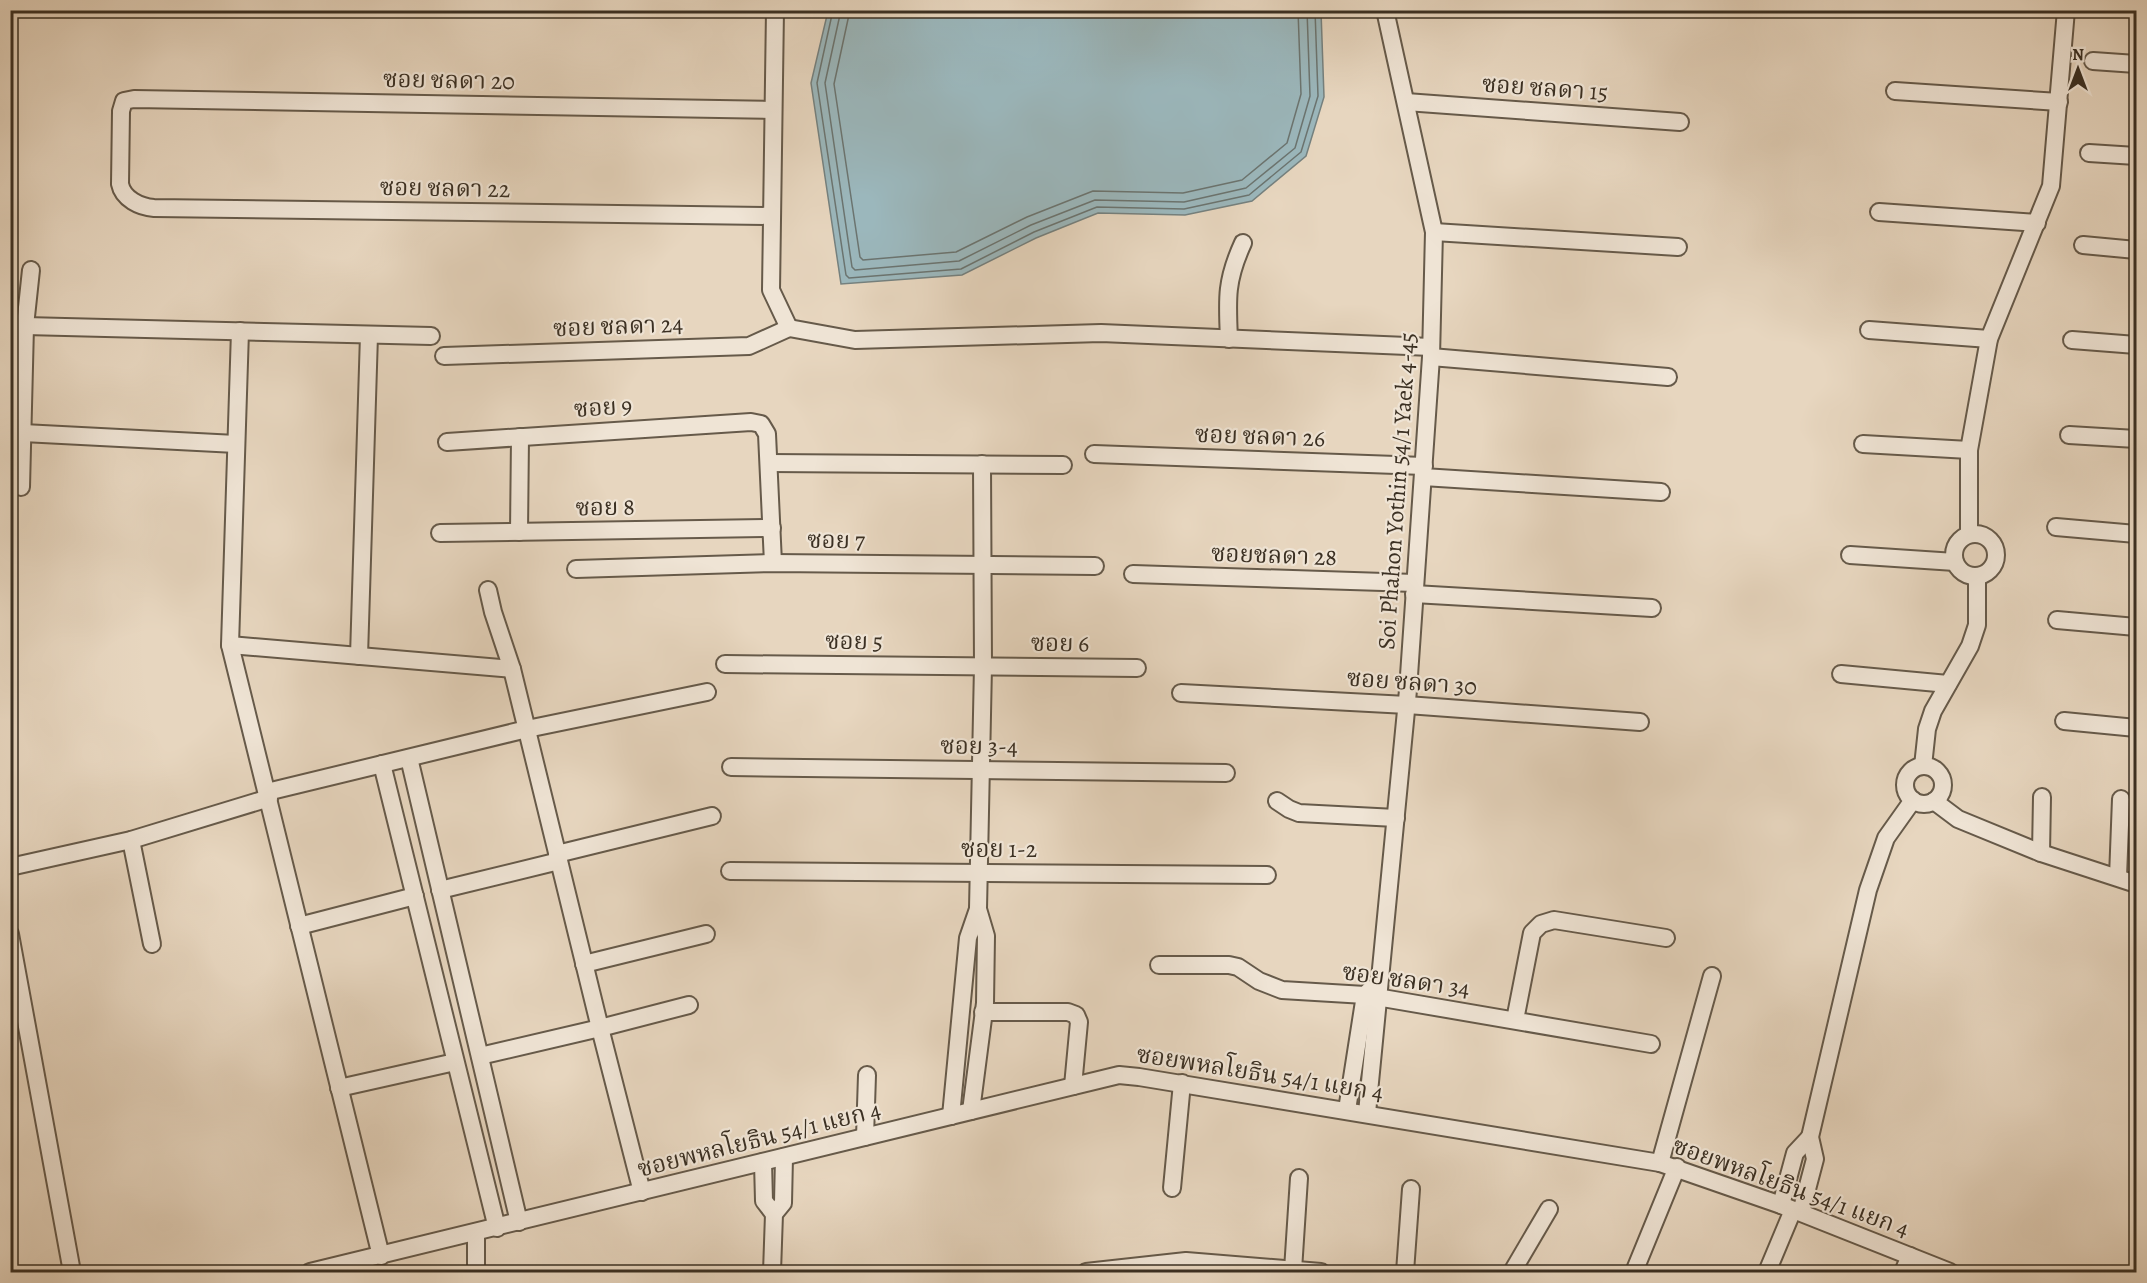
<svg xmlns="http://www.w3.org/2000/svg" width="2147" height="1283" font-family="Alegreya,'Noto Serif Thai',serif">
  <rect width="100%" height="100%" fill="#e7d6bf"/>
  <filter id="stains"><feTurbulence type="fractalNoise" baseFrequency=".00333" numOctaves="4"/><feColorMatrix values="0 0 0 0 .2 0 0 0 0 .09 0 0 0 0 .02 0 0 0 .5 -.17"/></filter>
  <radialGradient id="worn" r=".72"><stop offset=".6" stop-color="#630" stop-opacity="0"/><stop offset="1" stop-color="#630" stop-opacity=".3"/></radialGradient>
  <polygon fill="#9bb7bc" stroke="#75817f" stroke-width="1.5" points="828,11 1321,11 1324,97 1306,156 1252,201 1185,215 1098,213 1036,238 962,275 841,284 811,83"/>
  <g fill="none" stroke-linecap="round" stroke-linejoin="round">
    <g stroke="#6b7470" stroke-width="1.5">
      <polyline points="833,10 817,83 846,275 849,278 961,269 1034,232 1097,207 1184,209 1249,195 1301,152 1318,96 1315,10"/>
      <polyline points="841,10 825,83 852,267 855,270 959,261 1031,225 1095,200 1184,202 1246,188 1295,148 1310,96 1307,10"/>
      <polyline points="850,10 834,84 860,257 863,260 956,252 1027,217 1093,191 1183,193 1242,180 1287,143 1301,94 1298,10"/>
    </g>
    <g stroke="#665a4a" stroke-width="20">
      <g id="minor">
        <polyline points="775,10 771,290 789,328"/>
        <polyline points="2093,61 2136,64"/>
        <polyline points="1895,91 2059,102"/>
        <polyline points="1406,102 1680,122"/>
        <polyline points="2089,153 2136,156"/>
        <polyline points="1879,212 2037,223"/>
        <path d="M772,216L154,208C140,207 123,199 120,184L121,111L124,101L134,99L773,110"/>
        <polyline points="1434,232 1678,247"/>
        <polyline points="2083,245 2136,250"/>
        <polyline points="25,326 431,336"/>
        <polyline points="789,328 855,340 1101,333 1431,347"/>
        <polyline points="1869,330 1989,339"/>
        <polyline points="240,331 230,645 381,1256"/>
        <path d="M1229,339C1227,298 1226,280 1243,243"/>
        <polyline points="2072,340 2136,345"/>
        <polyline points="444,356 749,346 789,328"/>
        <polyline points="1431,357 1668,377"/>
        <polyline points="23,433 236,444"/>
        <polyline points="2069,435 2136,439"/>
        <polyline points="447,442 751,422 761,424 767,434 773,563"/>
        <polyline points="1863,444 1969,450"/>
        <polyline points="1094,454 1424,466"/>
        <polyline points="769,463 1063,465"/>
        <polyline points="1423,477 1661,492"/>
        <polyline points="21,487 25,326 31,270"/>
        <polyline points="2056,527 2136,534"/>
        <polyline points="519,532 520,437"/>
        <polyline points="440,533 772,528"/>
        <circle cx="1975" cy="555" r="21"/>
        <polyline points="1969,534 1969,450 1989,339 2051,186 2066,10"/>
        <polyline points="1850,555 1955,562"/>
        <polyline points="576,569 773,563 1095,566"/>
        <polyline points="1133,574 1415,583"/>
        <polyline points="488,590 493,612 512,669 600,1028 642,1192"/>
        <polyline points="1414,594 1652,608"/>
        <polyline points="2057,620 2136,627"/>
        <polyline points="230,645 512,669"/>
        <polyline points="359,656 369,335"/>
        <polyline points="725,664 1137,668"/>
        <polyline points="1841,674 1948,684"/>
        <polyline points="1181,693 1407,705 1640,722"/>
        <polyline points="2064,721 2136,728"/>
        <polyline points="409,758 519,1222"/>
        <polyline points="382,764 497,1228"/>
        <polyline points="1923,766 1927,729 1933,711 1970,646 1977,625 1977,576"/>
        <circle cx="1924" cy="785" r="19"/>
        <polyline points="731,767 1226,773"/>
        <polyline points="267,792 527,729 707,692"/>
        <polyline points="1277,801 1289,809 1299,813 1396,818"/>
        <polyline points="1934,801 1958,819 2041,853 2136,884"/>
        <polyline points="131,840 152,944"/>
        <polyline points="2041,853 2042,797"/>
        <polyline points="557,854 712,816"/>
        <polyline points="10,867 131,840 269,798"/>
        <polyline points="730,871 1267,875"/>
        <polyline points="2118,877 2121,799"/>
        <polyline points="440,890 559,861"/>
        <polyline points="299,926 415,896"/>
        <polyline points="10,934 72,1272"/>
        <polyline points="584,964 706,934"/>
        <polyline points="1159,965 1229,965 1238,967 1259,981 1282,990 1365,995 1651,1044"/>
        <polyline points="983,1012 1068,1012 1076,1015 1079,1022 1073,1086"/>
        <polyline points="1515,1020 1532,933 1541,924 1554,920 1666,938"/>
        <polyline points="480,1056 600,1028 689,1005"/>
        <polyline points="339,1088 455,1062"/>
        <polyline points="1347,1110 1365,995 1371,989"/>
        <polyline points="971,1111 985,1003 986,936 978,909 983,666 982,464"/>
        <polyline points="1367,1113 1408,690 1431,357 1434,232 1385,10"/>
        <polyline points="951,1116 968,938 978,909"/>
        <polyline points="865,1137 867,1075"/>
        <polyline points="763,1162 764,1201 774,1214"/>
        <polyline points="1660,1163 1712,976"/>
        <polyline points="1172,1188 1182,1083"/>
        <polyline points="1781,1205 1795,1153 1810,1137"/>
        <polyline points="1801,1212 1815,1159 1810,1137 1868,890 1886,838 1913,800"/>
        <polyline points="1293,1270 1299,1178"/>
        <polyline points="310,1272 1119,1075 1139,1077 1660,1163 1781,1205 1950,1272"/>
        <polyline points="476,1272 476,1233"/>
        <polyline points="772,1272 774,1214 783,1203 784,1157"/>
        <polyline points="1086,1272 1186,1261 1321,1272"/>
        <polyline points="1405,1272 1411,1189"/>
        <polyline points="1512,1272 1549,1209"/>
        <polyline points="1634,1272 1677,1167"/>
        <polyline points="1767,1272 1793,1210"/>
        <polyline points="1903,1272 1910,1256"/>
      </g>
    </g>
    <use href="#minor" stroke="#efe4d5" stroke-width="16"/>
  </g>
  <g text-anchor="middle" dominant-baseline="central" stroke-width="4.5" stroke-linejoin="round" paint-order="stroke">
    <g font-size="24" fill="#3b3023" stroke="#efe4d5">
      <text transform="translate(449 80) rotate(1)">ซอย ชลดา 20</text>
      <text transform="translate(1545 88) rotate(4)">ซอย ชลดา 15</text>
      <text transform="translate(445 188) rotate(1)">ซอย ชลดา 22</text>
      <text transform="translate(618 326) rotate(-2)">ซอย ชลดา 24</text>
      <text transform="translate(603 407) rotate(-4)">ซอย 9</text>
      <text transform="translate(1260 436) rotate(2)">ซอย ชลดา 26</text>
      <text transform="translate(1397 491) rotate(-86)">Soi Phahon Yothin 54/1 Yaek 4-45</text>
      <text transform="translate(605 507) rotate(-1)">ซอย 8</text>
      <text transform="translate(836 540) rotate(1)">ซอย 7</text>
      <text transform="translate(1274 555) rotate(2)">ซอยชลดา 28</text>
      <text transform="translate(854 641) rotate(1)">ซอย 5</text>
      <text transform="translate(1060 643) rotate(1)">ซอย 6</text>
      <text transform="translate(1412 682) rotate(4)">ซอย ชลดา 30</text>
      <text transform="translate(979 746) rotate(1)">ซอย 3-4</text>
      <text x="999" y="849">ซอย 1-2</text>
      <text transform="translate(1406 980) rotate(8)">ซอย ชลดา 34</text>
      <text transform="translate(1260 1073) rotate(9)">ซอยพหลโยธิน 54/1 แยก 4</text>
      <text transform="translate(759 1139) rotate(-14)">ซอยพหลโยธิน 54/1 แยก 4</text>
      <text transform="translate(1791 1187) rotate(20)">ซอยพหลโยธิน 54/1 แยก 4</text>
    </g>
  </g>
  <rect width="2147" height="1283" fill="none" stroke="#e7d6bf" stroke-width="36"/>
  <rect x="12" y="12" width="2123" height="1259" fill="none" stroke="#3b3023" stroke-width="3"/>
  <rect x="18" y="18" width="2111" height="1247" fill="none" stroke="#3b3023" stroke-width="1.5"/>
  <g transform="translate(2078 69)" stroke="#efe4d5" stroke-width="4.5" paint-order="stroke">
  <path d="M0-4.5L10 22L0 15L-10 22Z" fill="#3b3023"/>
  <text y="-9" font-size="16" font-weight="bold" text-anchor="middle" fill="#3b3023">N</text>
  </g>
  <rect width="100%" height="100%" filter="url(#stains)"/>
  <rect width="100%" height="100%" fill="url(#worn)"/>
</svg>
